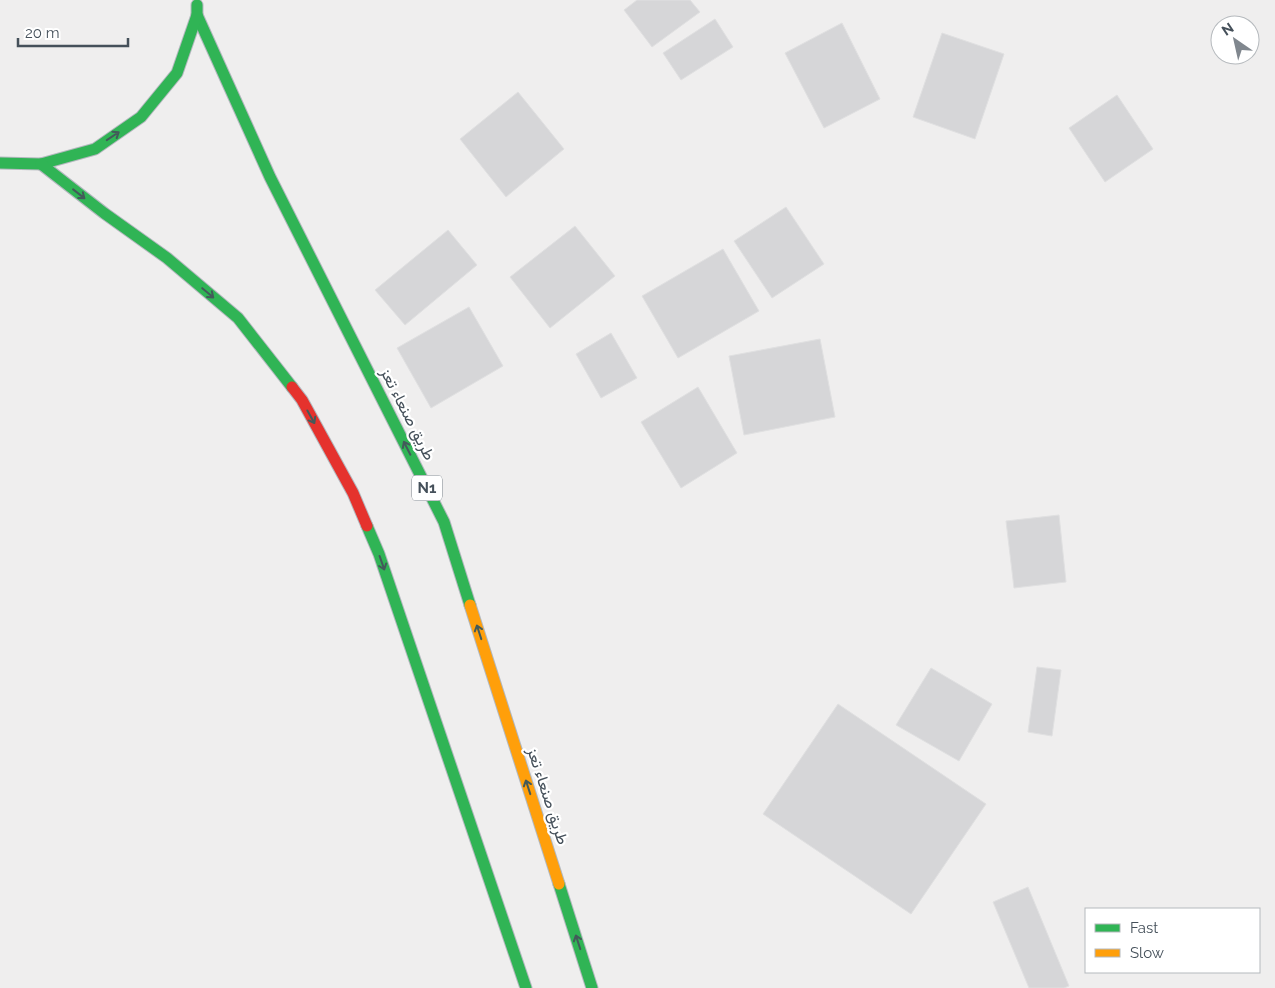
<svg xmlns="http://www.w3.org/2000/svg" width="1275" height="988" font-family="Raleway,Vazirmatn,sans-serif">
  <rect width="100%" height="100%" fill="#efeeee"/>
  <g fill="#d6d6d8" stroke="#e0e0e1">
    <polygon points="637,0 690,0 700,12 652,47 624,10"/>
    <polygon points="715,19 733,47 681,80 663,53"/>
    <polygon points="842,23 880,99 824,128 785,53"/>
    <polygon points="942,33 1004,54 975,139 913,117"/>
    <polygon points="518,92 564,149 506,197 460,139"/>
    <polygon points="1117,95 1153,149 1105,182 1069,128"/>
    <polygon points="786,207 824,264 772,298 734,241"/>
    <polygon points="575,226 615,276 550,328 510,277"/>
    <polygon points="448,230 477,265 405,325 375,290"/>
    <polygon points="723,249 759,311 678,358 642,296"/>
    <polygon points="469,307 503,366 431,408 397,348"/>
    <polygon points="611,333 637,378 601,398 576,354"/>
    <polygon points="820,339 835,417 744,435 729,356"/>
    <polygon points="698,387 737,453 681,488 641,422"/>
    <polygon points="1059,515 1066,582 1014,588 1006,521"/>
    <polygon points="1037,667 1061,670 1052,736 1028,732"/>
    <polygon points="931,668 992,704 959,761 896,725"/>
    <polygon points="838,704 986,804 911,914 763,814"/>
    <polygon points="1028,887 1069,986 1064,988 1029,988 993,902"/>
  </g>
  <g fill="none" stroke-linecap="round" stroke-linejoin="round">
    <g stroke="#b3b8be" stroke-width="13">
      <g id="fast">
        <polyline points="197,15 270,177 444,522 470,605"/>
        <polyline points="0,163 41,164 95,149 141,117 177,73 197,15 197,5"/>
        <polyline points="41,164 104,213 167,258 238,318 292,387"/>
        <polyline points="367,526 379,554 526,988"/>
        <polyline points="559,884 592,988"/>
      </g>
    </g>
    <g stroke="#b3b8be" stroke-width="13">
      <polyline id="slow" points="470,605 559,884"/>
    </g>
    <g stroke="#b3b8be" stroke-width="13">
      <polyline id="jam" points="292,387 302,400 353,493 367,526"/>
    </g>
    <use href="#fast" stroke="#30b455" stroke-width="11"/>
    <use href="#slow" stroke="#ff9f0a" stroke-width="11"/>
    <use href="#jam" stroke="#e5322d" stroke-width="11"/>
  </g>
  <defs><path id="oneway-shaft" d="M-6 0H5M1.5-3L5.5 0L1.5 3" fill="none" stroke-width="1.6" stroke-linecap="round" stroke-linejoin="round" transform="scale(1.25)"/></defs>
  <g stroke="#435a5a">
    <use href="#oneway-shaft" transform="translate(113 136) rotate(-34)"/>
    <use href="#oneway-shaft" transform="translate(79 194) rotate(38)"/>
    <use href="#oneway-shaft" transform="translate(208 293) rotate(40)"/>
    <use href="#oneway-shaft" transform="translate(311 417) rotate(61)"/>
    <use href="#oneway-shaft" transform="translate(407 448) rotate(-117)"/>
    <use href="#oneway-shaft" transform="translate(382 563) rotate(71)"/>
    <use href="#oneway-shaft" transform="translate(479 632) rotate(-108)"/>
    <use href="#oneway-shaft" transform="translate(528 787) rotate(-108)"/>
    <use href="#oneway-shaft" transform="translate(578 942) rotate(-108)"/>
  </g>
  <g text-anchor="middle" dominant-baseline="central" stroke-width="4.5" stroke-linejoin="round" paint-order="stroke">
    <rect fill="#fff" stroke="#7d848c" stroke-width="1" x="412" y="475.5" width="30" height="25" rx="4"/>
    <g font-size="15" font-weight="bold" fill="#45505a">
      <text x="427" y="488">N1</text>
    </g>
    <g font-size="16" fill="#45505a" stroke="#fff">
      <text transform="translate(408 414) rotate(63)">طريق صنعاء تعز</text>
      <text transform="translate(548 796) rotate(72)">طريق صنعاء تعز</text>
    </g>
  </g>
  <rect x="1085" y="908" width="175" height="65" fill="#ffffff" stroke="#b5b9bd"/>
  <rect x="1095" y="924" width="25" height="8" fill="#30b455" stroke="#b5b9bd"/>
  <text x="1130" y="933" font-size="15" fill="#45505a">Fast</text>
  <rect x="1095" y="949" width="25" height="8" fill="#ff9f0a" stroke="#b5b9bd"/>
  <text x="1130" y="958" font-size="15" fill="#45505a">Slow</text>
  <g transform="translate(1235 40) rotate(326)"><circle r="24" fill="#ffffff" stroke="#b5b9bd"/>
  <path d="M0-4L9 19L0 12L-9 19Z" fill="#80878e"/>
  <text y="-8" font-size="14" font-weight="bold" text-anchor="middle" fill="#45505a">N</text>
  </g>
  <path d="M18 38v8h110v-8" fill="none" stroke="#45505a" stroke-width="2.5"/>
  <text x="25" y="38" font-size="15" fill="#45505a" stroke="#ffffff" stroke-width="4" paint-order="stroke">20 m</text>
</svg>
